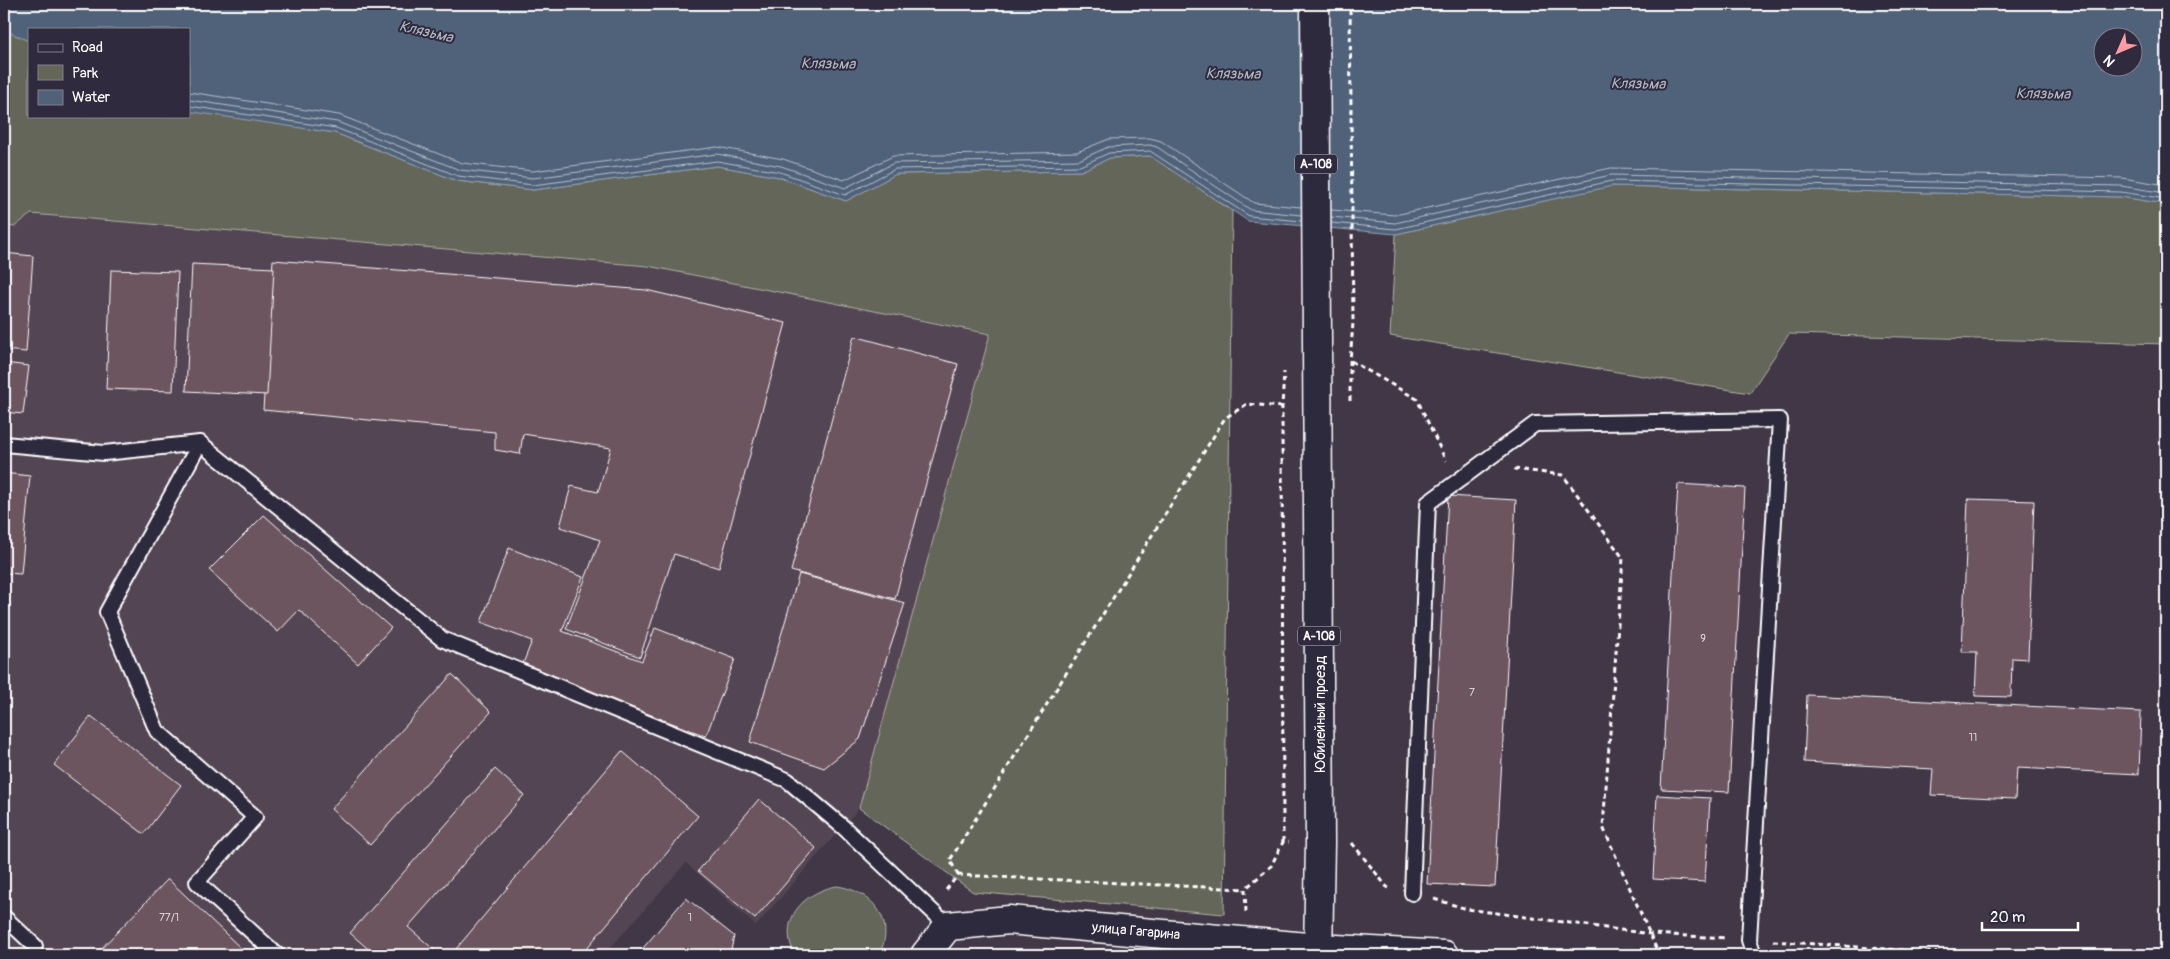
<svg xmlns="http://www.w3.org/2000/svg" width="2170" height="959" font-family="Pangolin,sans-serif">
  <rect width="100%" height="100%" fill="#413747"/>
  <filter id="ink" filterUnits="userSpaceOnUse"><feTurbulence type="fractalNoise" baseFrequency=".02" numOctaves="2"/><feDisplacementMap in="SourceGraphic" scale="10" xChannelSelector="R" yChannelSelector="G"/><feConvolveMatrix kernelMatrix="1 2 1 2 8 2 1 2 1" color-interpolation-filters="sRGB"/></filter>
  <g filter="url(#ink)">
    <polygon fill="#524452" points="31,214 648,266 990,334 859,808 756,926 686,863 604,955 4,955 4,226 14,227"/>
    <g fill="#646658" stroke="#b2b2ac">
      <polygon points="4,30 29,41 29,116 189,116 189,110 335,133 457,181 533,190 717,166 779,177 846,201 896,174 1081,171 1110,158 1151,156 1232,211 1224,914 973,892 859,808 990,334 648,266 31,214 14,227 4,226"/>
      <polygon points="1611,186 2121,197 2166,204 2166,344 1789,334 1750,393 1390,336 1396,234"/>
      <path d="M837,886C872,891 897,920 879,955H795C777,920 803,892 837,886Z"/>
    </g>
    <path fill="#50627a" stroke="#96a1af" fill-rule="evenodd" d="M4,4H2166V204L2121,197L1612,186L1396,234L1248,221L1150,156L1110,158L1081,171L896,174L846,201L779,177L717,166L533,190L457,181L335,133L193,112L189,110V29H29V41L4,30ZM2102,38H2132V68H2102Z"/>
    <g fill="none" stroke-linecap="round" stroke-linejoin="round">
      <g stroke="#b9c0ca" stroke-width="1">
        <polyline points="189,92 339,115 462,163 533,171 717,147 783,159 844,180 893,156 1077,152 1109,139 1150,138 1161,141 1254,203 1301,207"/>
        <polyline points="189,100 337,122 460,170 533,178 717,154 781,166 845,188 894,163 1079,160 1108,147 1150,145 1157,147 1251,210 1301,215"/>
        <polyline points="189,106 336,128 458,176 533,185 717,161 780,172 845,195 895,169 1080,166 1109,153 1150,151 1249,216 1301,221"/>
        <polyline points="1331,210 1395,215 1611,168 2122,178 2166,185"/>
        <polyline points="1331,217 1395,223 1611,175 2121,186 2166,193"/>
        <polyline points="1331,223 1396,229 1611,181 2121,192 2166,199"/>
      </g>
    </g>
    <g fill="#6c545e" stroke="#fff">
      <polygon points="4,253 33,256 26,352 4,350"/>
      <polygon points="273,260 646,290 786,323 719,568 674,554 640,657 566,629 600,540 560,527 571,486 598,492 611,448 523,434 520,454 495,450 495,432 263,410"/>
      <polygon points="192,264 274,268 267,395 186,391"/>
      <polygon points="111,270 178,272 173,391 106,389"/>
      <polygon points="854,336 958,364 895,599 791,571"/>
      <polygon points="4,363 29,366 23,414 4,412"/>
      <polygon points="4,473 30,476 21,574 4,573"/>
      <polygon points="1678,484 1745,488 1729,792 1661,789"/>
      <polygon points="1448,496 1516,500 1495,887 1427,884"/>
      <polygon points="1968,499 2034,501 2028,659 2012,658 2011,697 1975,696 1977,652 1962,652"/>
      <polygon points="264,515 391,628 358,664 299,610 278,632 209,570"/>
      <polygon points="509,548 583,577 562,631 642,661 655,628 735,659 706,736 522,666 532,641 481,622"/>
      <polygon points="799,574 905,603 860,739 824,768 750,742"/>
      <polygon points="452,674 491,712 370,845 331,809"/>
      <polygon points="1807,695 2141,712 2139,774 2017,768 2015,799 1931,795 1933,769 1804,762"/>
      <polygon points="91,716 181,785 144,834 54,765"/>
      <polygon points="622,751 698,816 581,955 451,955"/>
      <polygon points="495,769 524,795 408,927 440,955 375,955 350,933"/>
      <polygon points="1657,795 1710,798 1705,882 1653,879"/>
      <polygon points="759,799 816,848 755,919 698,871"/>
      <polygon points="168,879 248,955 95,955"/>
      <polygon points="686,898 734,936 730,955 637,955"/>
    </g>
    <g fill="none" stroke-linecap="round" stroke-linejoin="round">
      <g stroke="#fff" stroke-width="18">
        <g id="service">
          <polyline points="4,444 104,453 200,443"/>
          <polyline points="1412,893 1428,503 1535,424 1780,420 1749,940 1754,955"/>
          <polyline points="4,917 35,946"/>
          <polyline points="277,955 197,882 255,817 157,731 107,612 200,443 442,639 787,780 843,827 948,926"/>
        </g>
      </g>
      <g stroke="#fff" stroke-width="31">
        <polyline id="tertiary" points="925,955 948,926 1009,920 1318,948"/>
      </g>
      <g stroke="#fff" stroke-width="31">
        <polyline id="secondary" points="1318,948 1444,955"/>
      </g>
      <g stroke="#fff" stroke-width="31">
        <polyline id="trunk" points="1315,4 1320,843 1318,955"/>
      </g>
      <g stroke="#fff" stroke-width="3" stroke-dasharray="5 4" stroke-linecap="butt">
        <polyline points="1351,361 1417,399 1446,461"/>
        <polyline points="1350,401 1350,361 1353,323 1350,4"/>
        <polyline points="1514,469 1563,475 1623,558 1603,827 1659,955"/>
        <polyline points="1283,842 1282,407 1284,372"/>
        <polyline points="1352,843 1387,887 1389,888"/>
        <polyline points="958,875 950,860 1225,418 1247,404 1282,407"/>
        <polyline points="958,875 1245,889"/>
        <polyline points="946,890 958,875"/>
        <polyline points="1434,899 1467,909 1650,934 1727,938"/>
        <polyline points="1246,912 1245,889 1271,866 1283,842 1289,842"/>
        <polyline points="1773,941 1970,955"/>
      </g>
      <use href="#service" stroke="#2f2a3d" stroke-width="14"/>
      <use href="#tertiary" stroke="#2f2a3d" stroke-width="28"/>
      <use href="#secondary" stroke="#2f2a3d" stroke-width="28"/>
      <use href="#trunk" stroke="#2f2a3d" stroke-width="28"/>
    </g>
  </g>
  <g text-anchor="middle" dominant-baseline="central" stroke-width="4" stroke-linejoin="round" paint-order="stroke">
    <g font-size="11" fill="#dad4d7">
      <text x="1703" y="638">9</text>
      <text x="1472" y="692">7</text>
      <text x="1973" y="737">11</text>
      <text x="169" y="917">77/1</text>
      <text x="690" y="917">1</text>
    </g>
    <g fill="#2f2a3d" stroke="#c1bfc5" stroke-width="1">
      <rect x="1295" y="154.5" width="42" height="19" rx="4"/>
      <rect x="1298" y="626.5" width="42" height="19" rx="4"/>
    </g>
    <g font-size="12" font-weight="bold" fill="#fff">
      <text x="1316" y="164">А-108</text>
      <text x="1319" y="636">А-108</text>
    </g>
    <g font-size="14" fill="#fff" stroke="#2f2a3d">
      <text transform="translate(1320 714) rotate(-90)">Юбилейный проезд</text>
      <text transform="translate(1136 931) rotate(5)">улица Гагарина</text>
    </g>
    <g font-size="15" font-style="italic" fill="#b0b8c3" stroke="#2f2a3d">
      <text transform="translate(426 32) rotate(13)">Клязьма</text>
      <text transform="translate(828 64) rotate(1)">Клязьма</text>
      <text transform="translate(1233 74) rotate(1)">Клязьма</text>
      <text transform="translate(1638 84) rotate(1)">Клязьма</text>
      <text transform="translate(2043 94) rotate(1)">Клязьма</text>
    </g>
  </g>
  <rect width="2170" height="959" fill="none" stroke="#2f2a3d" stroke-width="20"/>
  <rect x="10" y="10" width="2150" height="939" fill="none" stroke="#fff" stroke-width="2" filter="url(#ink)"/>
  <rect x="28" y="28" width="162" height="90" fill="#2f2a3d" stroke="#827f8b"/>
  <rect x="38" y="44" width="25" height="8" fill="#2f2a3d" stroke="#827f8b"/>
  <text x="72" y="52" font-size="15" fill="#ffffff">Road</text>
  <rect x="38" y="65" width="25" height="15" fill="#646658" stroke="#827f8b"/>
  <text x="72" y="78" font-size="15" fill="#ffffff">Park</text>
  <rect x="38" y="90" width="25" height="15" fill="#50627a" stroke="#827f8b"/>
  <text x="72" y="102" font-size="15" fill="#ffffff">Water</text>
  <g transform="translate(2118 52) rotate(225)"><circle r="24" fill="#2f2a3d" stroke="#827f8b"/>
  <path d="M0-4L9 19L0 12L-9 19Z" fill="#ff9aa2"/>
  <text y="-8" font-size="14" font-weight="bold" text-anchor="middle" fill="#ffffff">N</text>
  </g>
  <path d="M1982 922v8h96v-8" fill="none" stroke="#ffffff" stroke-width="2.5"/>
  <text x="1990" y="922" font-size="15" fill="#ffffff" stroke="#2f2a3d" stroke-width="4" paint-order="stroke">20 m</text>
</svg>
